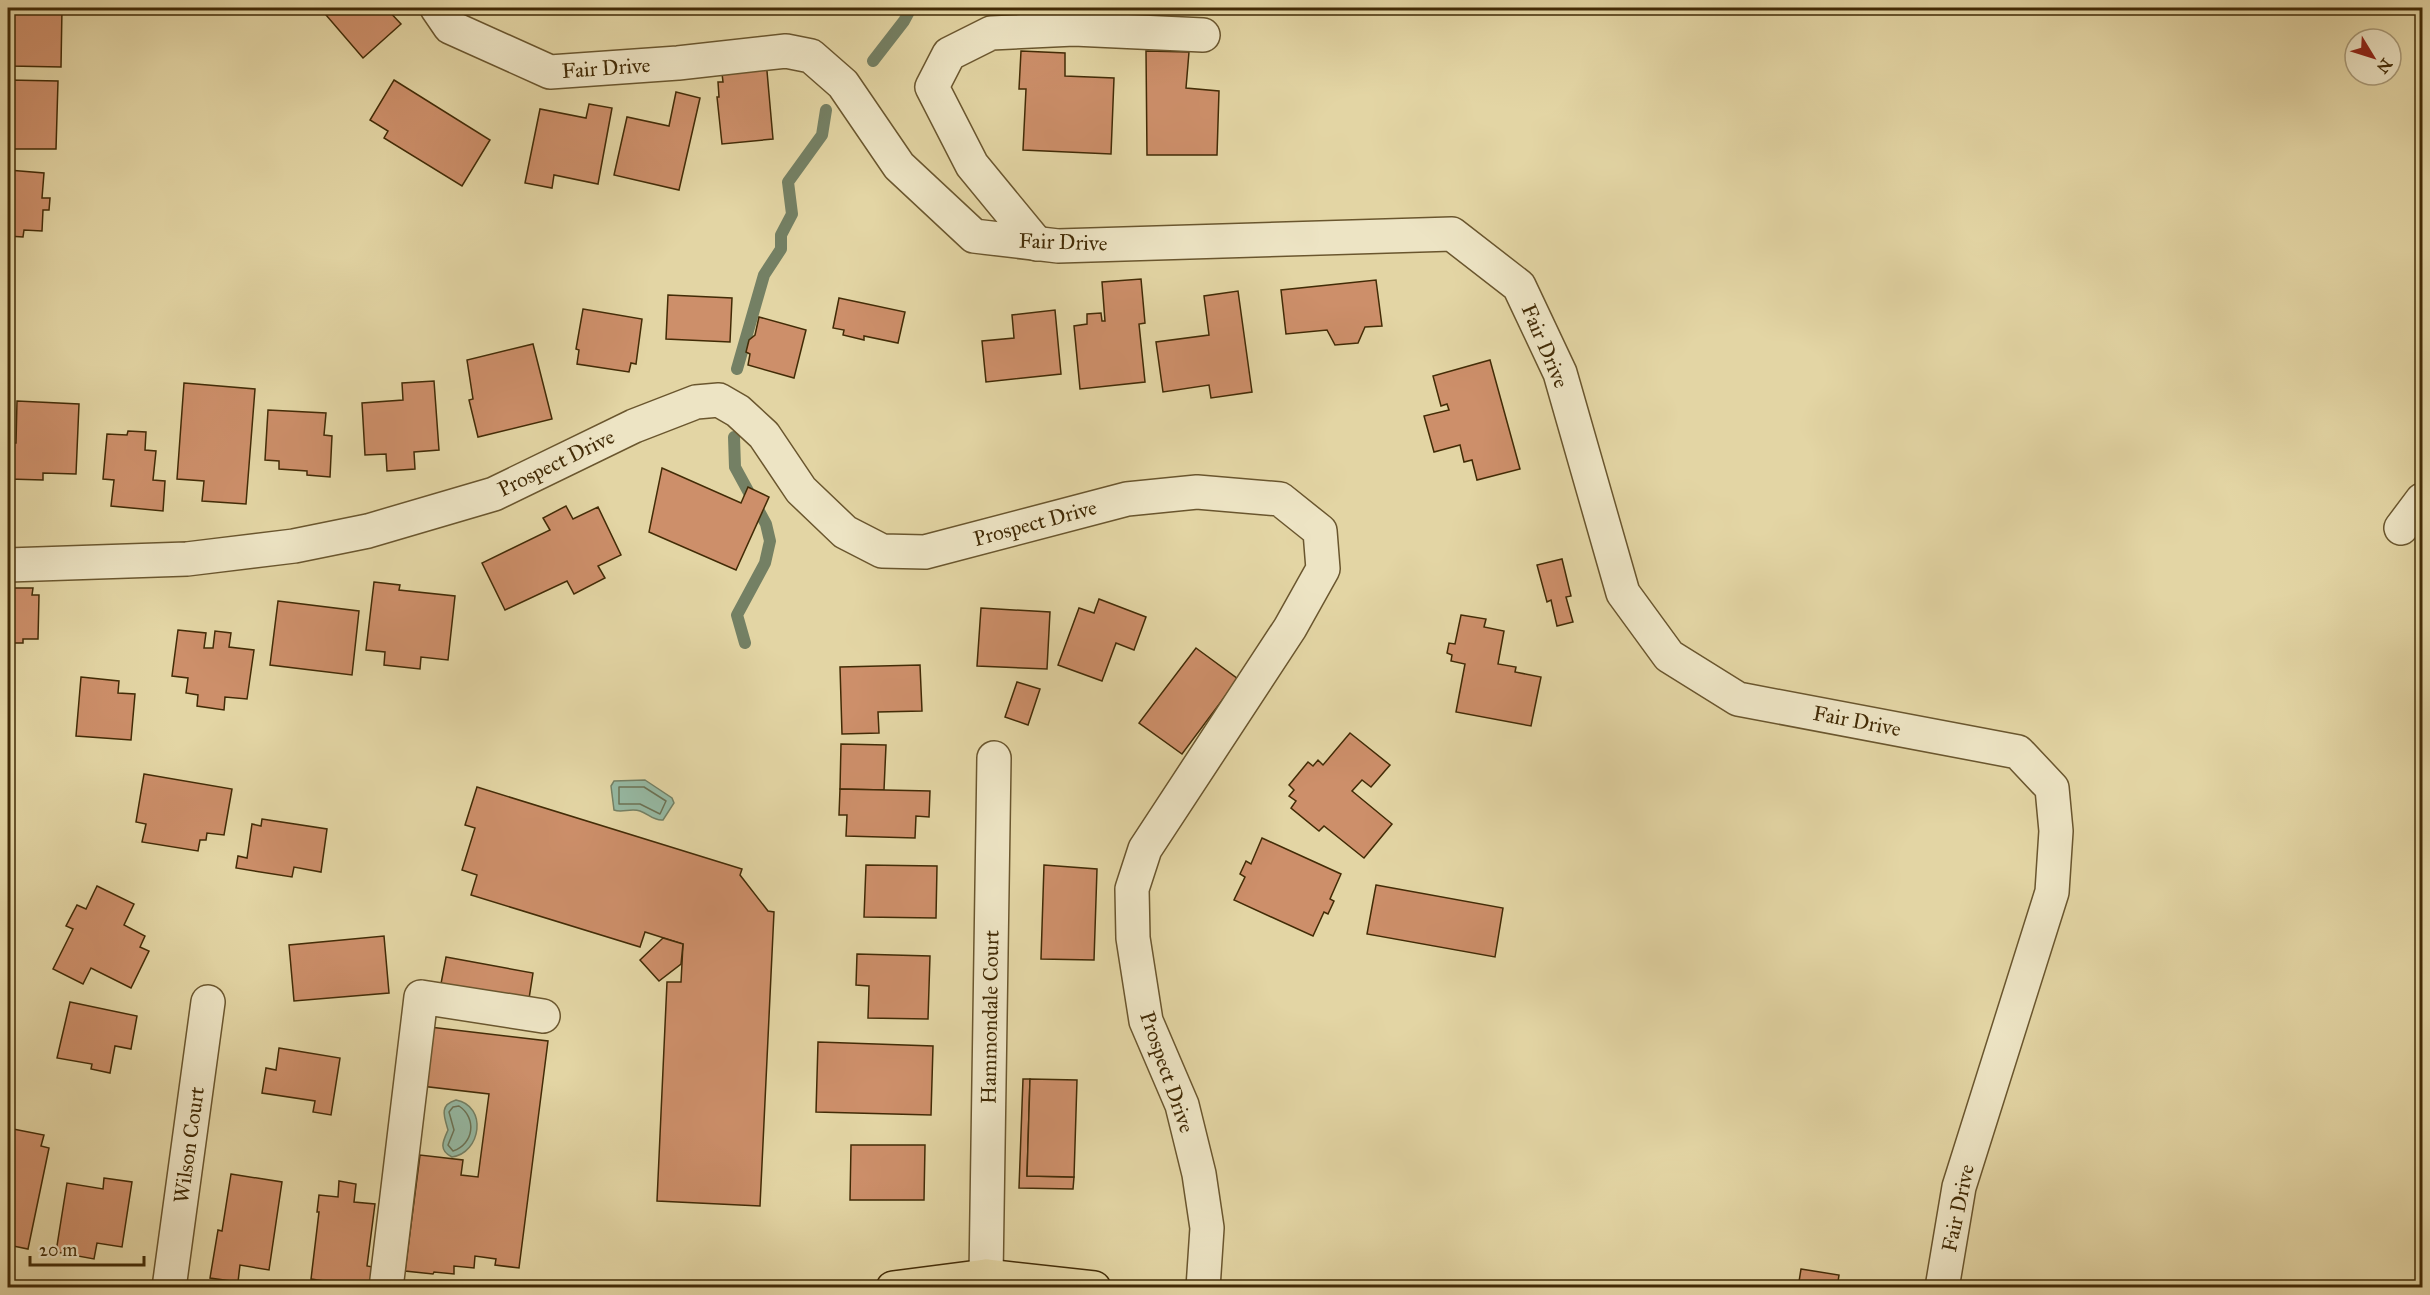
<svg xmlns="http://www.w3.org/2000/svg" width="2430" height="1295" font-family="'IM FELL Great Primer',serif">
  <rect width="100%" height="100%" fill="#e3d5a4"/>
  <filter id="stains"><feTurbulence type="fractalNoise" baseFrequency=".00333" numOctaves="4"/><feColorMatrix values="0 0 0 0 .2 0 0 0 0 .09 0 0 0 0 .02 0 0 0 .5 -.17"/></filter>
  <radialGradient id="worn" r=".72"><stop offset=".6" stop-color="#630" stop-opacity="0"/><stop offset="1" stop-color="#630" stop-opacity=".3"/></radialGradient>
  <g fill="#96b9a3" stroke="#748064" stroke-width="1.5">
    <path d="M645,780L672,798L674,803L663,820C653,821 649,814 640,811C631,808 622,813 614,810L611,786L614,781Z"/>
    <path d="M456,1100C488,1106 481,1153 452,1157C438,1150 443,1141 448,1130C444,1116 439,1105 456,1100Z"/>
  </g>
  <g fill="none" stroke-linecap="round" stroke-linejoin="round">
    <g stroke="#6c7254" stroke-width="1.5">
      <polygon points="644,787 666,801 660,814 640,804 619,804 619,787"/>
      <path d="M459,1106C477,1118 474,1144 453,1151L448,1145L454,1130L449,1112L453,1107Z"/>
    </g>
    <g stroke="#748064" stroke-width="12">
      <polyline points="873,61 904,21 911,8"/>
      <polyline points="737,369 764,275 781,249 781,235 792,214 788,182 822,135 826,110"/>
      <polyline points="734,437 735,467 766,524 770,541 765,563 737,615 745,643"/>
    </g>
  </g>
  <g fill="#cd8f6a" stroke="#422b06" stroke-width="1.5">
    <polygon points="11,8 62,8 61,67 10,66"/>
    <polygon points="320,8 386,8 401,24 363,58"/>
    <polygon points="1021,51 1065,53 1065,76 1114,78 1111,154 1023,150 1026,89 1019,89"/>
    <polygon points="1146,51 1189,52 1186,88 1219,91 1217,155 1147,155"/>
    <polygon points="766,60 773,139 722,144 717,97 719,97 718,82 723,82 721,65"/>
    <polygon points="8,80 58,81 56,149 8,149"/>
    <polygon points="394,80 490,140 462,186 384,138 388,131 370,120"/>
    <polygon points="676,92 700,98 679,190 614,175 627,117 669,126"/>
    <polygon points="589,104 612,108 598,184 554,175 552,188 525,183 540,109 586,118"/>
    <polygon points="8,170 44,173 42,198 50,198 49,210 43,210 42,231 24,230 23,237 8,236"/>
    <polygon points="1141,279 1145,323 1139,324 1145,382 1080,389 1074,326 1087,324 1087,314 1101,313 1102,321 1105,321 1102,282"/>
    <polygon points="1376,280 1382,326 1365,327 1358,343 1335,345 1327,330 1286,334 1281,290"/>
    <polygon points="1238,291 1252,392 1211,398 1209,385 1163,392 1156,342 1209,335 1204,296"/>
    <polygon points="668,295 732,298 730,342 666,339"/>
    <polygon points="839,298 905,312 898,343 864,336 864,340 843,335 844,330 833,328"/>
    <polygon points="583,309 642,319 636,364 631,363 629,372 577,364 579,350 576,349"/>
    <polygon points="1055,310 1061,374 986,382 982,341 1014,338 1012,315"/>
    <polygon points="759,317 806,330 794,378 748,365 750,354 746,352 749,340 755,335"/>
    <polygon points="533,344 552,419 478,437 469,400 473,399 467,360"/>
    <polygon points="1490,360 1520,469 1477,480 1472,460 1464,462 1460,445 1434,452 1424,416 1449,410 1447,404 1441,406 1433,376"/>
    <polygon points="434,381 439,450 414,452 415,469 387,471 386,454 365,455 362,403 403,400 402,383"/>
    <polygon points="184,383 255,389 246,504 202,501 204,481 177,479"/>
    <polygon points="17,401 79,404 76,474 43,473 43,480 9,479 10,443 16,443"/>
    <polygon points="268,410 326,413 324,435 332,436 330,477 307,475 307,471 279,469 279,461 265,460"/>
    <polygon points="128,431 146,432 145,450 156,451 153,480 165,481 163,511 111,506 114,480 103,479 107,434 127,435"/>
    <polygon points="662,468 741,503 748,487 769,497 736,570 649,532"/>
    <polygon points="566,506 573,519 598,507 621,555 598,566 605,578 574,594 567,581 505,610 482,563 550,530 543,518"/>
    <polygon points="1562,559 1571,596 1566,597 1573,622 1557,626 1551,600 1547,602 1537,565"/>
    <polygon points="374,582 400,585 399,590 455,596 448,660 421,657 420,669 384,665 385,652 366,650"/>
    <polygon points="8,588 33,588 32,595 39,595 38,639 23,639 23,643 8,643"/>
    <polygon points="1099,599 1146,617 1134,650 1116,643 1102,681 1058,665 1079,608 1094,613"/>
    <polygon points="278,601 359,611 352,675 270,665"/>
    <polygon points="981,608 1050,612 1047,669 977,666"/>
    <polygon points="1461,615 1486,619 1484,627 1504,631 1498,664 1516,667 1515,672 1541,677 1531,726 1456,712 1465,664 1451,661 1452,655 1447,653 1449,643 1455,644"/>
    <polygon points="178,630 206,633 204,648 213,648 215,631 231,633 229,647 254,650 247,699 225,697 224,710 197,706 198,695 186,693 188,678 172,676"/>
    <polygon points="1196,648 1238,679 1182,754 1139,723"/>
    <polygon points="920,665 922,711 878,712 879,733 842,734 840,667"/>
    <polygon points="81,677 119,681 118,693 135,694 131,740 76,736"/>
    <polygon points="1017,682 1040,689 1028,725 1005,717"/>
    <polygon points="1350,733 1390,765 1371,787 1362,780 1352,791 1392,824 1364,858 1324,826 1319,831 1291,808 1296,801 1289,796 1294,790 1289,785 1308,762 1313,766 1318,760 1323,765"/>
    <polygon points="841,744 886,745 884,790 840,789"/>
    <polygon points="144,774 232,789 224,835 207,833 206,840 200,840 198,851 142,842 146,824 136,822"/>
    <polygon points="477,787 742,869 740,875 768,911 774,912 760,1206 657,1201 667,982 681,982 683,944 645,932 640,947 471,895 477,875 462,870 475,828 465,825"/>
    <polygon points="840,789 930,791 929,817 916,816 915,838 846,836 847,815 839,815"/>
    <polygon points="262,819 327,829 321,872 294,867 292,877 236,868 238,856 247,858 252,824 261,826"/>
    <polygon points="1262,838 1341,874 1330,899 1334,901 1328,914 1324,912 1313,936 1234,900 1245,877 1240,874 1246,861 1251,864"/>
    <polygon points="866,865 937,866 936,918 864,917"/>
    <polygon points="1044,865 1097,869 1094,960 1041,959"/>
    <polygon points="1376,885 1503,908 1495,957 1367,934"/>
    <polygon points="97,886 134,904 124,925 145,936 140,947 149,951 131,988 91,968 83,984 53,969 73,929 66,926 77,905 86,909"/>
    <polygon points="384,936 389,993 294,1001 289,945"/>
    <polygon points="663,938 683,944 681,964 659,981 640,960"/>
    <polygon points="857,954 930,956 928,1019 868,1018 869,986 856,985"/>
    <polygon points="446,957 533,973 528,1005 440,989"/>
    <polygon points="70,1002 137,1016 131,1049 115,1046 110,1073 91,1069 92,1064 57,1058"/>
    <polygon points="421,1026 548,1041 519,1268 495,1265 496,1259 475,1256 474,1268 454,1266 454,1274 434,1272 433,1274 405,1271 420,1155 463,1160 461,1175 478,1177 489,1094 421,1086"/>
    <polygon points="818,1042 933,1046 931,1115 816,1112"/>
    <polygon points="279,1048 340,1058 331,1115 313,1112 315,1101 262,1093 266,1068 276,1070"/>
    <polygon points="1023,1079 1030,1079 1027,1176 1074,1177 1073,1189 1019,1188"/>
    <polygon points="1030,1079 1077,1080 1074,1177 1027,1176"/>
    <polygon points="8,1128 44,1135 41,1146 49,1148 28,1249 8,1245"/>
    <polygon points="851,1145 925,1145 924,1200 850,1200"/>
    <polygon points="231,1174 282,1182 269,1270 240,1265 238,1282 210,1278 218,1230 222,1231"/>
    <polygon points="104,1178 132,1182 122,1247 97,1243 94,1259 56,1252 67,1183 103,1189"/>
    <polygon points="339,1181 356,1184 354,1202 375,1204 367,1266 373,1267 371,1284 352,1281 351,1285 311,1279 319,1212 317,1212 319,1195 338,1197"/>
    <polygon points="1801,1269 1839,1275 1837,1288 1798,1288"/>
  </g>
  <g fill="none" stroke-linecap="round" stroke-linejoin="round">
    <g stroke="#6a562e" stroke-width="36">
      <g id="minor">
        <polyline points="437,8 450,27 550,72 678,63 786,51 811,56 843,84 899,166 974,236 1058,246 1452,234 1519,286 1560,373 1623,593 1669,656 1738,699 2018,752 2052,788 2056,831 2052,892 1959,1187 1942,1288"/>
        <polyline points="1037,244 972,165 932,87 949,54 991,33 1074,29 1203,35"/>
        <polyline points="2401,528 2422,500"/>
        <polyline points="8,565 187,559 294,546 368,531 494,494 634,426 696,402 719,400 738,411 764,435 801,490 845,532 882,551 925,552 1127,499 1197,492 1280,499 1320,531 1323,569 1290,628 1145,849 1132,889 1133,938 1146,1021 1182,1105 1199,1174 1207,1228 1203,1288"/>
        <polyline points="986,1276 994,758"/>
        <polyline points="169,1288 208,1002"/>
        <polyline points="386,1288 421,997 543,1016"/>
      </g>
    </g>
    <g stroke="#422b06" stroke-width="36">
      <polyline id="major" points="893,1288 986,1276 1094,1288"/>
    </g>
    <g stroke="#422b06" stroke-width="36">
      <polyline id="highway" points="986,1276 999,1288"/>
    </g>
    <use href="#minor" stroke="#ede4c4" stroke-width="33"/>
    <use href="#major" stroke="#e3d5a4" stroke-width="33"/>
    <use href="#highway" stroke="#e3d5a4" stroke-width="33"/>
  </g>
  <g text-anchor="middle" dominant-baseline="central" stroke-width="4.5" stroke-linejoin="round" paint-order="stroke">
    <g font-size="21" fill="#422b06" stroke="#ede4c4">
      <text transform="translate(606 68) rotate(-4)">Fair Drive</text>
      <text transform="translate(1063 242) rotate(2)">Fair Drive</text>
      <text transform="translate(1545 346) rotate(67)">Fair Drive</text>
      <text transform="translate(556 463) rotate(-26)">Prospect Drive</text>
      <text transform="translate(1035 523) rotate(-15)">Prospect Drive</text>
      <text transform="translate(1857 721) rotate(11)">Fair Drive</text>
      <text transform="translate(990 1017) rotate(-89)">Hammondale Court</text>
      <text transform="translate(1167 1072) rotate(71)">Prospect Drive</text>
      <text transform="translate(189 1145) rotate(-82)">Wilson Court</text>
      <text transform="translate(1958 1208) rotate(-78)">Fair Drive</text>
    </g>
  </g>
  <rect width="2430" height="1295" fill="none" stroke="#e3d5a4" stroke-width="30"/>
  <rect x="9" y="9" width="2412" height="1277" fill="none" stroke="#422b06" stroke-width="3"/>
  <rect x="15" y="15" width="2400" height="1265" fill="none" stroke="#422b06" stroke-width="1.5"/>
  <g transform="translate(2373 57) rotate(128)"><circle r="28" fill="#ede4c4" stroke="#a99a78" stroke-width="1.5"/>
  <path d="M0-4.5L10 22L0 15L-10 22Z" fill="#8f2418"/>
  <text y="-9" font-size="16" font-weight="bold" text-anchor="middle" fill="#422b06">N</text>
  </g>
  <path d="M30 1256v9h114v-9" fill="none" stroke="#422b06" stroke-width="3"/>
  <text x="39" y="1256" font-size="18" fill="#422b06" stroke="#ede4c4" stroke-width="4.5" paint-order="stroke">20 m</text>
  <rect width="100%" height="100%" filter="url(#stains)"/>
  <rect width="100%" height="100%" fill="url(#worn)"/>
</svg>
